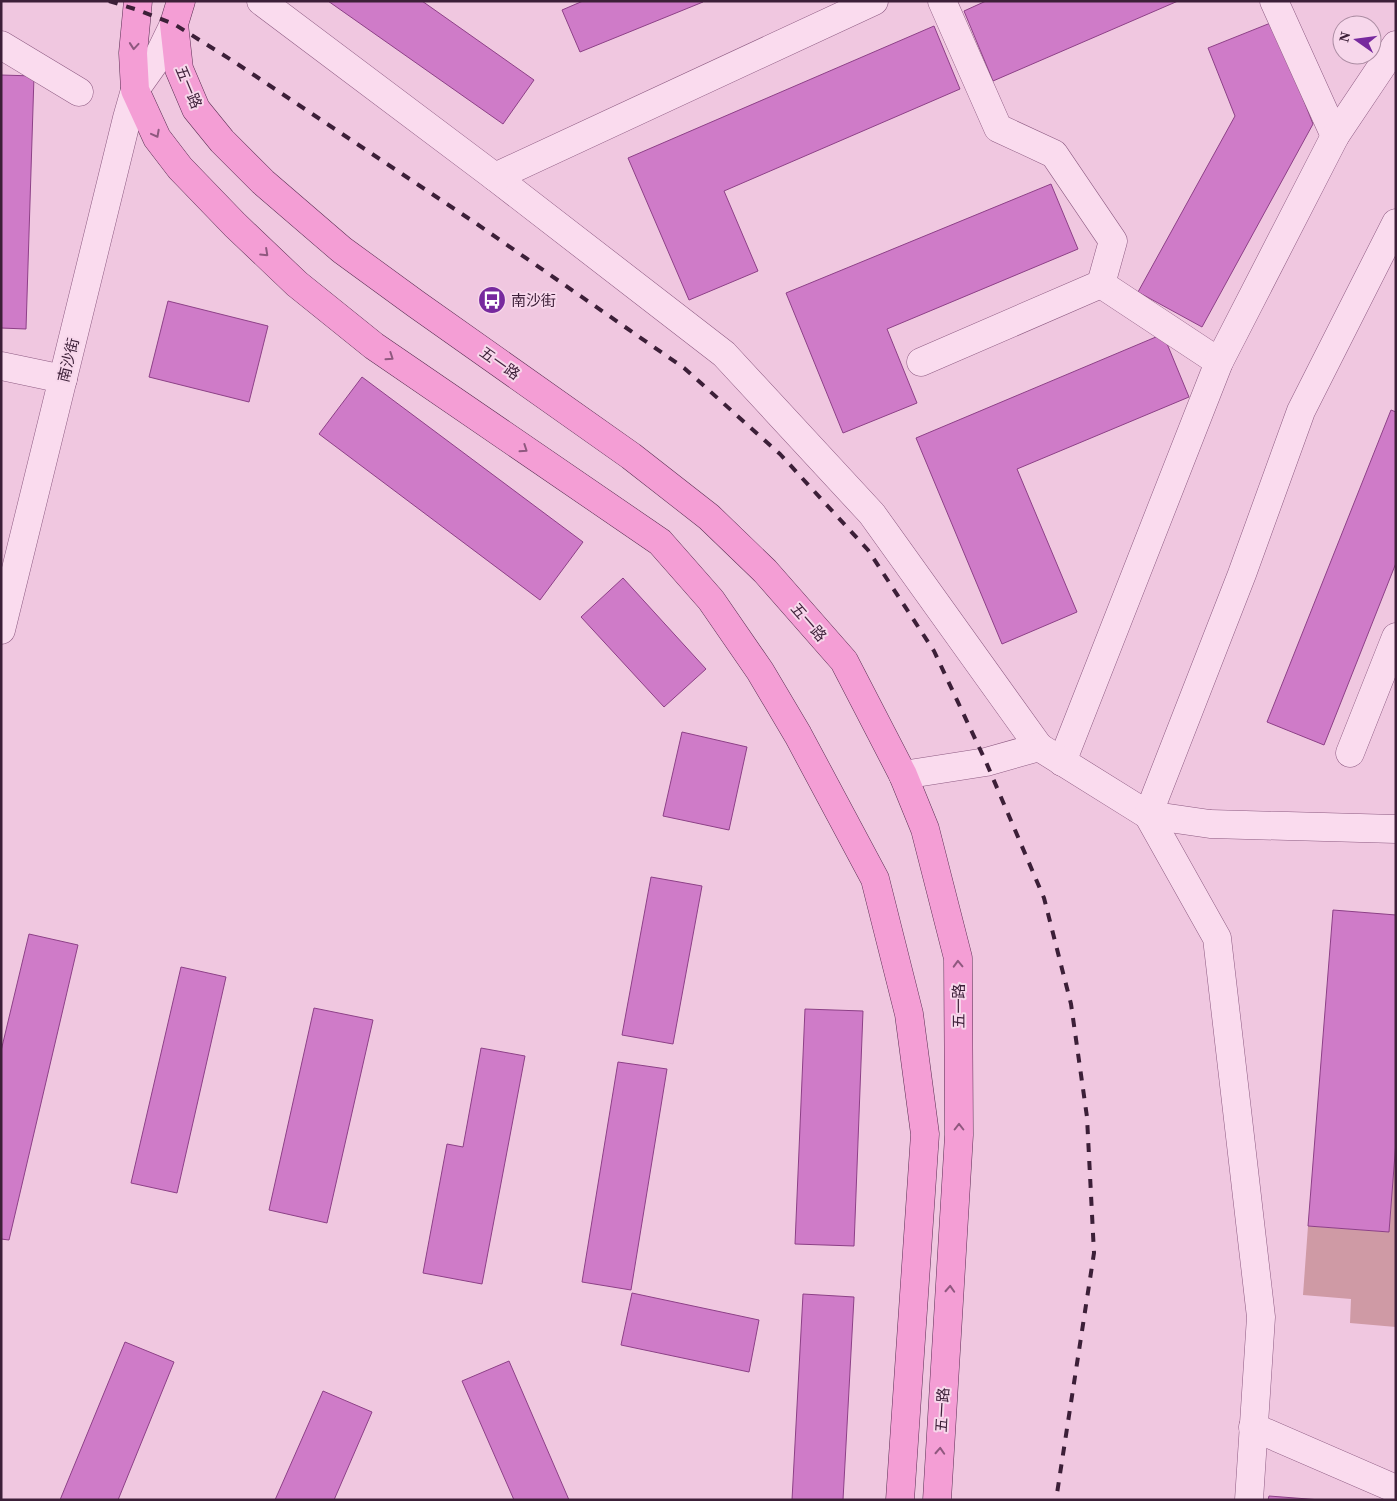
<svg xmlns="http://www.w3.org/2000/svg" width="1397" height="1501" font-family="'Source Serif 4','Noto Sans SC',serif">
  <rect width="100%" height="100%" fill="#f0c7e0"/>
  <polygon fill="#cf9aa5" points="1396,1141 1396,1327 1350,1323 1351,1299 1303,1295 1308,1226 1389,1232"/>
  <g fill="#cf7bc8" stroke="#8d4087">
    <polygon points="328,1 422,1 534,80 503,124"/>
    <polygon points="583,1 702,1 703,2 580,52 562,10"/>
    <polygon points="986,1 1178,1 993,81 964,11"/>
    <polygon points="1273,22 1313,124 1202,327 1138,292 1235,116 1208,48"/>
    <polygon points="934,26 960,89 724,191 758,271 689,300 628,158"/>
    <polygon points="1,75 34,76 26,329 1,328"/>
    <polygon points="1051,184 1078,249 887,329 917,403 843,433 786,293"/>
    <polygon points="168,301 268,326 249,402 149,377"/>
    <polygon points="1163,334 1189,397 1017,469 1077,612 1002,644 916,438"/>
    <polygon points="362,377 583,542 540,600 319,434"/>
    <polygon points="1391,410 1396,412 1396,563 1324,745 1267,722"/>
    <polygon points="623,578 706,669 664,707 581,617"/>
    <polygon points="682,732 747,747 729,830 663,816"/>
    <polygon points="651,877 702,886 673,1044 622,1035"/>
    <polygon points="1333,910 1396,915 1396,1141 1389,1232 1308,1226"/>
    <polygon points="29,934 78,945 9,1240 1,1239 1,1051"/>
    <polygon points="181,967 226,977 177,1193 131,1183"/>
    <polygon points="314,1008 373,1020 327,1223 269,1210"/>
    <polygon points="805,1009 863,1011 854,1246 795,1244"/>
    <polygon points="481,1048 525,1056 482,1284 423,1273 447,1144 463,1147"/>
    <polygon points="618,1062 667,1069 631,1290 582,1282"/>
    <polygon points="632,1293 759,1320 749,1372 621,1345"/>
    <polygon points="803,1294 854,1297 843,1500 792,1500"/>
    <polygon points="125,1342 174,1362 118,1500 60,1500"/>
    <polygon points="509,1361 569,1500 514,1500 462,1381"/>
    <polygon points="323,1391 372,1412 334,1500 275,1500"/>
    <polygon points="1269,1496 1321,1500 1268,1500"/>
  </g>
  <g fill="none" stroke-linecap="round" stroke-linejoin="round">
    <g stroke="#8d5b82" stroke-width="29">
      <g id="minor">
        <polyline points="261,1 495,177 724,354 872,514 1039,747"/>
        <polyline points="942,1 998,128 1054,154 1113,241 1101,284 1219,362"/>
        <polyline points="1274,1 1335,136"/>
        <polyline points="1,45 79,92"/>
        <polyline points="495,177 874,1"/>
        <polyline points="921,362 1101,284"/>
        <polyline points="1,366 63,379"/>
        <polyline points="1,630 127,118 135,90 157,59 174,24"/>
        <polyline points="1350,753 1396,637"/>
        <polyline points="1062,762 1219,362 1335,136 1396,45"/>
        <polyline points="903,775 986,762 1039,747 1148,815 1210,824 1396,829"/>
        <polyline points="1253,1427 1396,1489"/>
        <polyline points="1249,1500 1261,1317 1217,938 1148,815 1242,574 1301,411 1396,223"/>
      </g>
    </g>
    <g stroke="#5b2f54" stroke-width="29">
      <g id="major">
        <polyline points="138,1 133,53 135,90 157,138 180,168 235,225 297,284 374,346 660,542 711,600 760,671 798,735 875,879 909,1014 925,1134 900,1500"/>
        <polyline points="181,1 174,24 179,69 196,109 222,141 263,182 342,250 416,304 631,456 709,517 765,571 844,661 903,775 925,829 958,958 959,1135 937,1500"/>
      </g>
    </g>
    <use href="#minor" stroke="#fadbee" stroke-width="28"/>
    <use href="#major" stroke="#f49ed5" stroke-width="28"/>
    <polyline stroke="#3c1f38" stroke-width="4" stroke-dasharray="9 9" stroke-linecap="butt" points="109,1 138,10 174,24 233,61 477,224 684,368 780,454 868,550 934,651 986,762 1044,898 1071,1004 1087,1117 1094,1253 1056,1500"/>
  </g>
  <defs><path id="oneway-chevron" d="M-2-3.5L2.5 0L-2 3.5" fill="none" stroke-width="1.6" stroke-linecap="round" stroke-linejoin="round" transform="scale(1.25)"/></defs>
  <g stroke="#8f587f">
    <use href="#oneway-chevron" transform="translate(134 46) rotate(95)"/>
    <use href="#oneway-chevron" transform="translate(156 134) rotate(62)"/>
    <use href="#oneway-chevron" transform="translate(265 253) rotate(43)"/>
    <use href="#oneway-chevron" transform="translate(390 357) rotate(34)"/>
    <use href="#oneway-chevron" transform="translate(524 449) rotate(34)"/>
    <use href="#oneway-chevron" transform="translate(958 964) rotate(-92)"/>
    <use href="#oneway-chevron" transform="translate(959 1127) rotate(-90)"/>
    <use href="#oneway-chevron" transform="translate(950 1289) rotate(-87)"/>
    <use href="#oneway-chevron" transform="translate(940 1451) rotate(-87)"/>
  </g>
  <defs>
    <g id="bus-disc" transform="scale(1.4375)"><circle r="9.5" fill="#77299e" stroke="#f7d7eb"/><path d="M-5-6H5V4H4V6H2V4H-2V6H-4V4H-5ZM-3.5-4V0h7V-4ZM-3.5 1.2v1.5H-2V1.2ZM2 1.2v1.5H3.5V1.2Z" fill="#fff"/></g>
  </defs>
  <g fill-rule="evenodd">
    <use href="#bus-disc" x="492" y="300"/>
  </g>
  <g text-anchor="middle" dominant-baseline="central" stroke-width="4" stroke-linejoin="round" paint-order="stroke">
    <g font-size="15" fill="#3c1f38" stroke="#f7d7eb">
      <text transform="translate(189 87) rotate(67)">五一路</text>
      <text transform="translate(68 360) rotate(-76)">南沙街</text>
      <text transform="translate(500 363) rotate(35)">五一路</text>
      <text transform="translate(809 622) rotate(49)">五一路</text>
      <text transform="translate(958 1006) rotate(-90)">五一路</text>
      <text transform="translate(942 1410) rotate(-87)">五一路</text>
    </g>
    <g font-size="15" fill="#3c1f38" stroke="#f7d7eb" text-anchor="start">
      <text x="511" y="300">南沙街</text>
    </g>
  </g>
  <rect width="1397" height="1501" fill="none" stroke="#3c1f38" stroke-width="5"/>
  <g transform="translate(1357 40) rotate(284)"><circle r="24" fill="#f7d7eb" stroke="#ac8da3"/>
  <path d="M0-4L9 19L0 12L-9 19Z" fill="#77299e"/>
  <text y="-8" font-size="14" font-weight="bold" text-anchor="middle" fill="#3c1f38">N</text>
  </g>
</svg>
